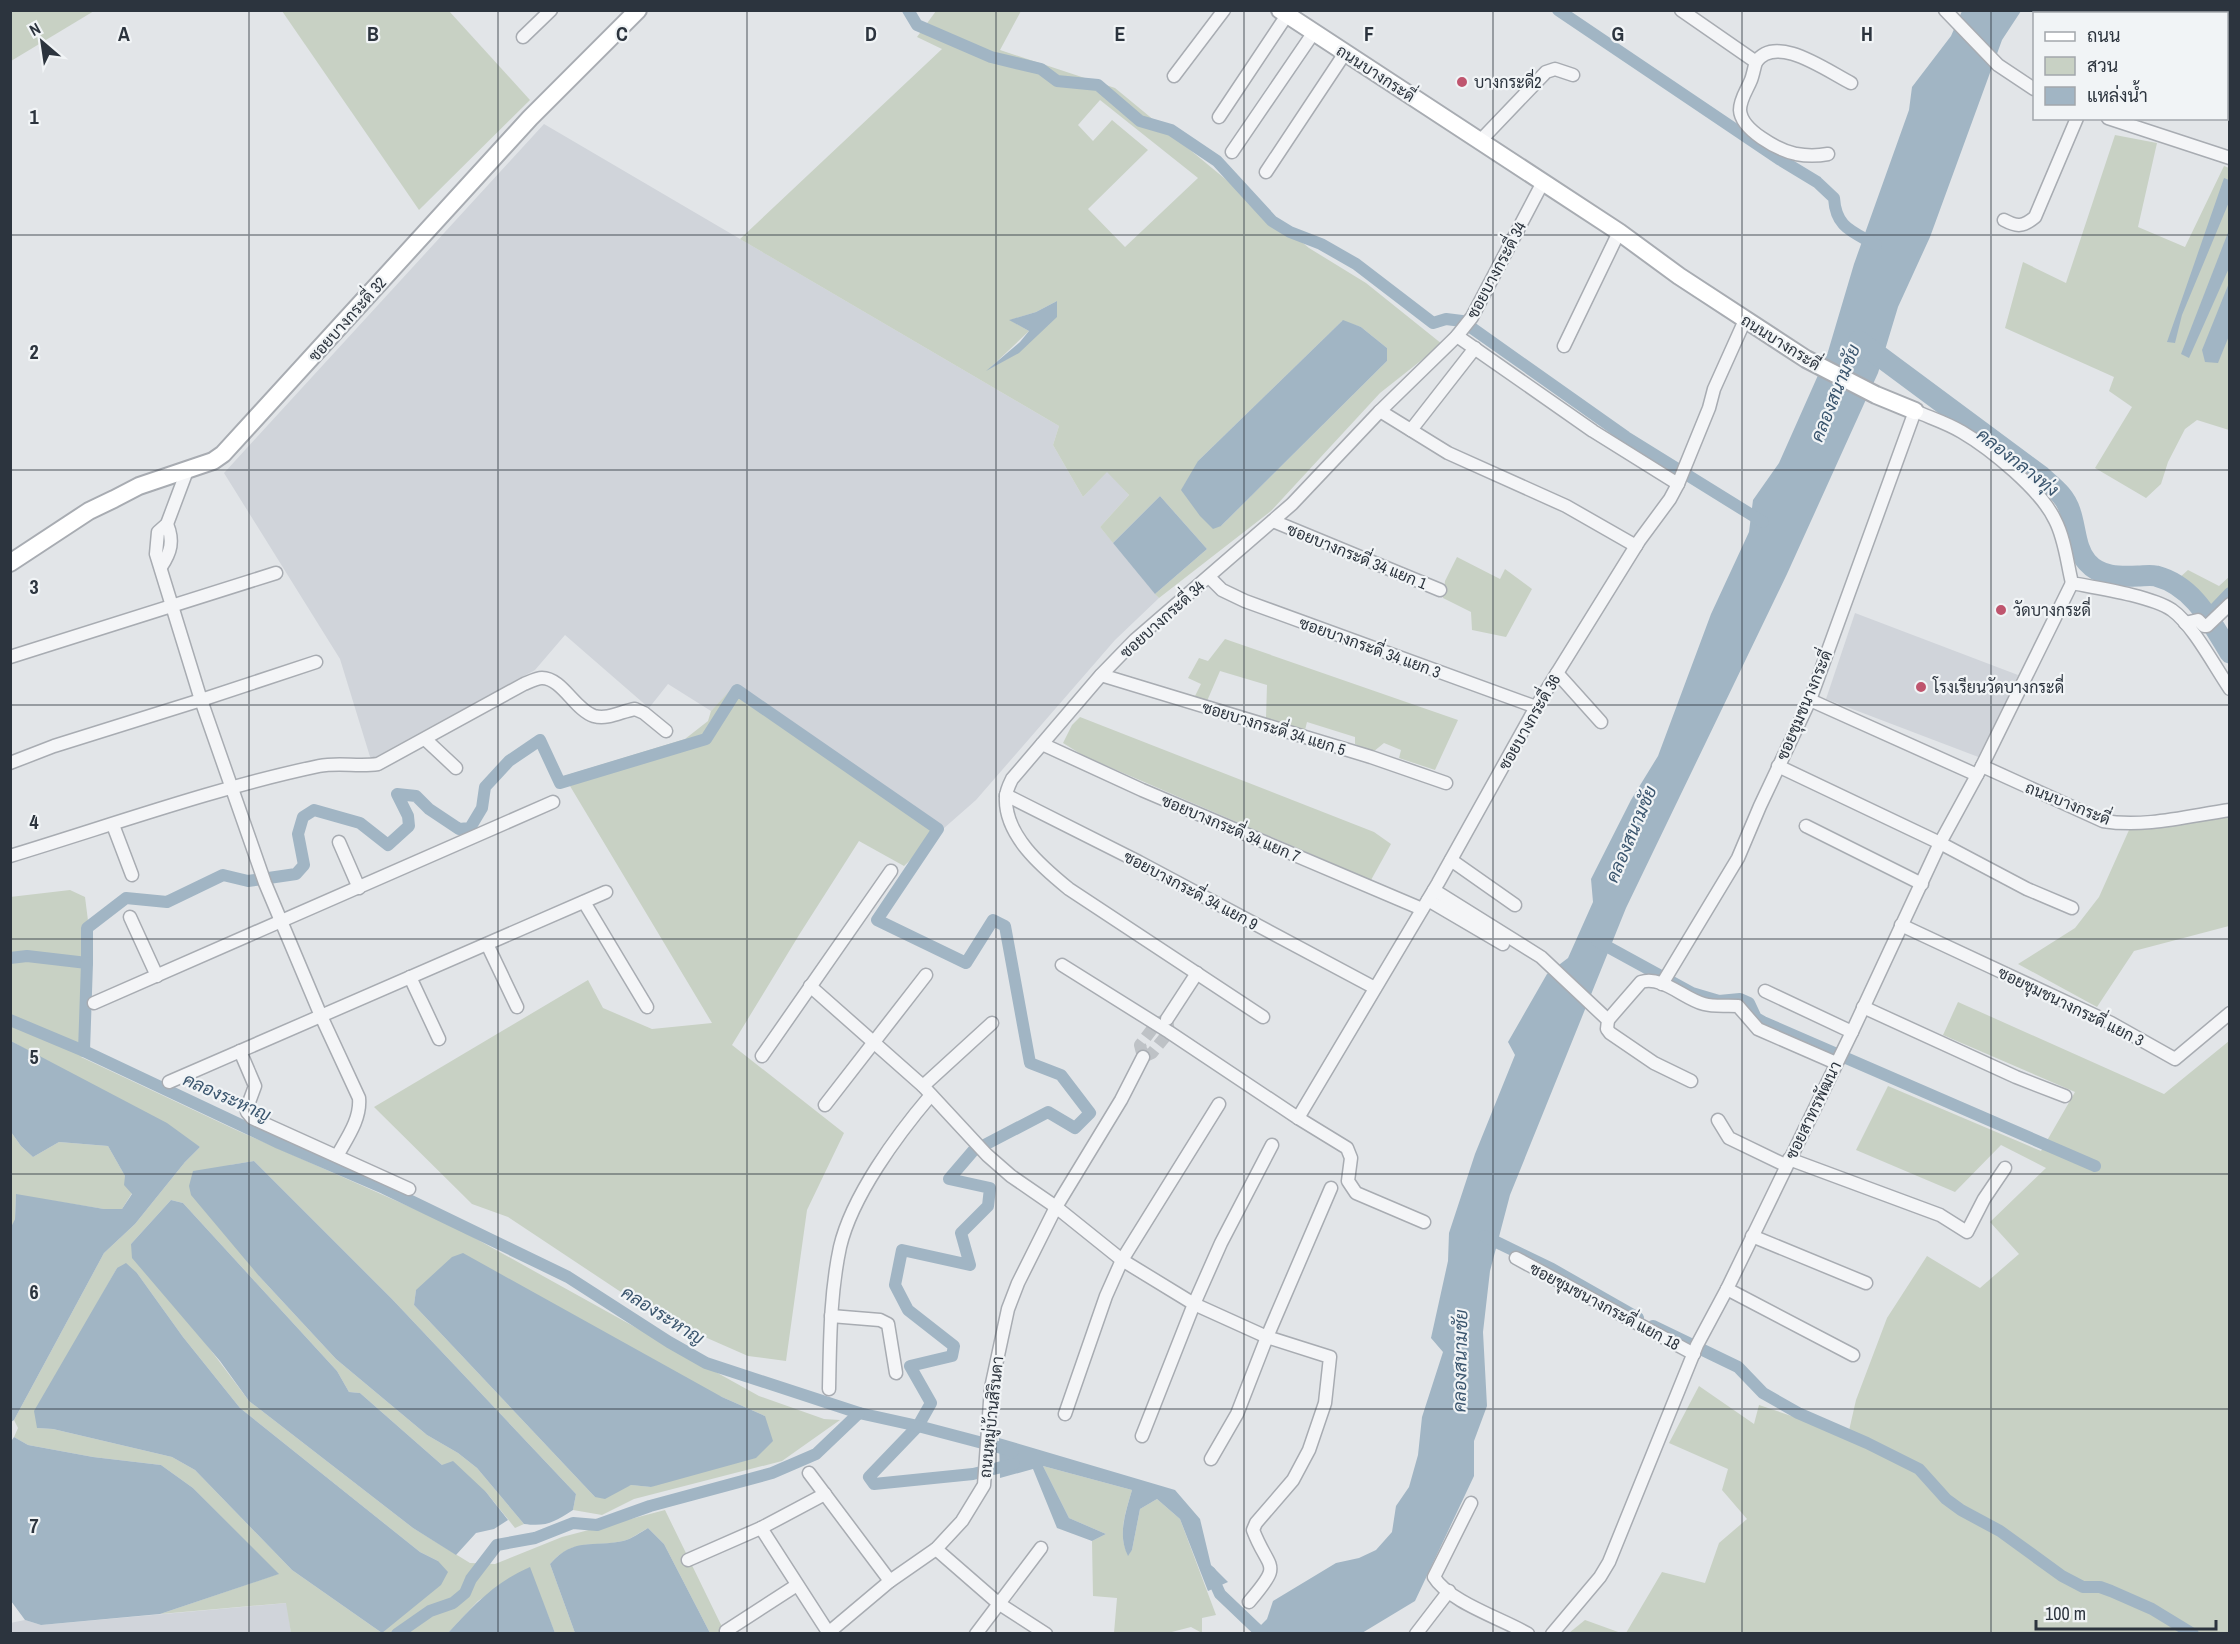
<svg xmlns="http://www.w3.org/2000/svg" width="2240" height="1644" font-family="'Archivo Narrow',Sarabun,sans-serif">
  <rect width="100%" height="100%" fill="#e2e5e8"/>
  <g fill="#d0d4da">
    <polygon points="544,124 1059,426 1053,445 1083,497 1107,471 1129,495 1100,527 1159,598 1115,640 976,800 943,829 736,685 711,711 668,684 649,708 565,635 535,670 371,760 340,659 224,473"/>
    <polygon points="1855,613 2018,675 1981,758 1826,699"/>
    <polygon points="287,1603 291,1633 11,1634 10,1623 25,1620 41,1625"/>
  </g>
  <g fill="#c8d1c4" fill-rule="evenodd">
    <polygon points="11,10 94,10 94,11 11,61"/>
    <polygon points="282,11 449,11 530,100 419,210"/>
    <path d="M936,11H1021L1000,50L1115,88L1309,248L1366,283L1442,344L1380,393L1271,511L1159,598L1155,594L1207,549L1160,496L1113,543L1100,527L1129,495L1107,472L1083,497L1053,445L1059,426L740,239L942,49L917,37ZM1100,100L1198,178L1125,247L1088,209L1148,150L1112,120L1093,141L1078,125ZM1057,301L1019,352L989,369L1029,331L1010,320L1036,312ZM1342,321L1361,327L1387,348V361L1221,526L1198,461Z"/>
    <polygon points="2167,11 2229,11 2229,31 2227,30 2226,14 2176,14"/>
    <polygon points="2115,135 2157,143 2138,227 2185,247 2224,166 2229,168 2229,430 2197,420 2185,429 2168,462 2161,484 2146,498 2095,468 2132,407 2109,391 2114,377 2005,328 2023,262 2066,283"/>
    <polygon points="1457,557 1500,579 1505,569 1532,589 1506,637 1472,630 1471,612 1443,598 1445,581"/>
    <polygon points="2188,570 2219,586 2229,577 2229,603 2214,615 2206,602 2178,579"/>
    <polygon points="1225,639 1458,720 1435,770 1399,758 1401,750 1384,743 1373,752 1355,744 1355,737 1307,722 1305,730 1266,718 1267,685 1220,671 1207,701 1194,698 1201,684 1188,678 1199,658 1208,661"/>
    <polygon points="736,684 943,829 904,866 859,841 799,935 732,1045 844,1133 807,1210 786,1361 748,1356 657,1316 508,1217 472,1204 374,1107 588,980 603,1008 652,1029 712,1023 564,776 685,739 708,721 711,711"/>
    <polygon points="1080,717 1374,832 1391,844 1371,880 1084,756 1063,743 1072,725"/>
    <polygon points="2229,814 2229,926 2134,951 2097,1007 2018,964 2075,928 2099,897 2129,830"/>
    <path d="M70,890L85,897L92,952L87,1050L81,1057L234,1129L453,1226L759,1396L824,1419L840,1420L782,1461L634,1499L602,1515L573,1510L576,1494L392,1299L254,1161L230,1165L259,1276L336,1359L427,1435L458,1453L477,1468L524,1524L515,1528L486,1492L442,1465L360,1393L349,1392L337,1371L183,1203L171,1200L131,1244L249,1401L413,1528L470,1563L495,1564L562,1537L665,1510L725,1633H710L664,1544L648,1528C640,1532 632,1539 623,1541C592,1548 574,1537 550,1564L575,1633H555L529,1568L478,1601L448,1633H382L438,1561L420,1552L240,1408L183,1337L137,1273L117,1268L98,1302L37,1428L53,1429L172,1457L195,1470L292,1570L382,1633H291L286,1603L160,1614L278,1574L193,1488L161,1465L93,1457L28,1445L14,1437L18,1428L14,1420L104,1253L135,1224L185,1162L200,1147L11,1041L10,897ZM416,1290L722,1397L765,1416L651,1487L631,1485L595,1497L414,1305Z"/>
    <polygon points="1958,1002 2164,1094 2229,1041 2229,1633 1626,1633 1662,1572 1705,1583 1719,1543 1747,1519 1722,1490 1728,1469 1669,1443 1699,1386 1754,1424 1759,1405 1848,1435 1856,1400 1887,1318 1927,1256 1980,1288 2019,1254 1990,1222 2046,1168 2001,1145 1955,1192 1856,1150 1888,1086 2041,1151 2075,1092 1943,1035"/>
    <polygon points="11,1132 21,1146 33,1157 59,1142 108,1146 125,1176 132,1193 122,1209 104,1209 16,1195 15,1219 11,1228"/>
    <path d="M1043,1466L1132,1490C1126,1511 1117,1535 1128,1555L1132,1550L1140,1509L1157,1499L1180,1519L1216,1615L1202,1618V1633L1191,1627L1168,1633H1114L1117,1598L1093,1596L1092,1541L1106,1534L1069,1518Z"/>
    <polygon points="1585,1620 1621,1633 1569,1633"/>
  </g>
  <g fill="#a1b5c4">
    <polygon points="1962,11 2021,11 2002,40 1930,237 1898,307 1878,373 1787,574 1626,908 1510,1195 1490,1271 1483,1332 1487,1406 1474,1441 1474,1476 1415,1601 1362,1633 1252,1634 1267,1619 1273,1601 1336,1563 1359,1558 1376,1550 1392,1532 1396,1506 1409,1487 1418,1455 1422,1417 1443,1352 1431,1338 1448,1261 1449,1233 1475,1154 1515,1055 1508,1042 1547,974 1568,958 1593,902 1591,879 1631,800 1658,756 1711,614 1749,532 1753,500 1779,463 1827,355 1854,264 1909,110 1912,87 1951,36"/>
    <polygon points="2224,178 2229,180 2229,202 2182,315 2175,343 2167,342"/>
    <polygon points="2229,230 2229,268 2189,358 2181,354"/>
    <polygon points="2229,283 2229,336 2218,363 2205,362 2202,350"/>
    <polygon points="1057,301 1057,317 1019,353 986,371 1020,342 1029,331 1009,320 1036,312"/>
    <polygon points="1343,320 1361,327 1387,348 1387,361 1221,526 1213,529 1200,516 1181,490 1198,461"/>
    <polygon points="1160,496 1207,549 1155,594 1113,543"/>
    <polygon points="11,1041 167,1123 200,1147 185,1162 135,1224 104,1253 14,1420 11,1422 10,1229 15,1219 16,1194 104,1209 122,1209 132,1194 124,1185 125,1176 108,1146 59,1142 33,1157 21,1146 11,1132"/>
    <path d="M254,1161L392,1299L576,1494L573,1510C554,1522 547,1527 524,1524L477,1468L458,1453L427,1435L336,1359L259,1276L191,1195L189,1186L193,1171Z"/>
    <polygon points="171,1200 183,1203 337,1371 349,1392 360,1393 442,1465 453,1461 486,1492 508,1520 494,1529 476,1533 456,1555 413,1528 249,1401 220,1361 132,1258 131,1244"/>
    <polygon points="463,1253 722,1397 765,1416 773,1441 756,1458 651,1487 631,1485 605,1499 595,1497 414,1305 416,1290 452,1257"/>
    <polygon points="126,1263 137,1273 183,1337 240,1408 420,1552 438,1561 448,1572 441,1585 382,1633 292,1570 195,1470 172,1457 53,1429 37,1428 34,1411 117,1268"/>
    <polygon points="14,1437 28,1445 93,1457 161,1465 193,1488 279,1574 160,1614 41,1625 25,1620 11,1601 10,1443"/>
    <path d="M999,1438L1175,1490L1200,1519L1211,1565L1228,1582L1208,1591L1180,1519L1157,1499L1140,1509L1132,1550L1128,1556C1117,1535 1126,1511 1132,1490L1043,1466L1069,1518L1106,1534L1092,1541L1057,1528L1033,1469L1000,1478Z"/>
    <path d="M648,1528L664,1544L710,1633H575L550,1564C575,1536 592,1548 623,1541C632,1539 641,1532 648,1528Z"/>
    <path d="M530,1567L555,1633H448C473,1606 495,1582 530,1567Z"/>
  </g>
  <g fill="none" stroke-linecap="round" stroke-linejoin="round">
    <g stroke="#a1b5c4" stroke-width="12">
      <polyline points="908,10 917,25 991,57 1041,69 1057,81 1098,85 1140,121 1171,130 1217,161 1272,221 1290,232 1321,244 1356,264 1433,323 1446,319 1462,321 1626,437 1763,522"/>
      <path d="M1558,10L1779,159L1817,182L1834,198C1836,228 1852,231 1876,245"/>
      <polyline points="2208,616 2230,593"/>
      <polyline points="1597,941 1692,993 1719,1001 1740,999 1749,1003 1756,1018 1763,1022 2095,1166"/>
      <polyline points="10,958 27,956 87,963 87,928 126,898 167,902 223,875 248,881 296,874 304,865 298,834 303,817 314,810 360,823 388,845 409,826 408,816 397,794 416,796 429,809 459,829 470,828 482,808 485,787 509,761 540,740 560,783 706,739 737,690 938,829 877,920 966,963 993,920 1005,926 1030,1063 1061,1075 1090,1113 1075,1128 1048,1112 973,1151 949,1179 990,1188 988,1206 961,1233 970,1265 902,1250 895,1285 908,1310 954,1346 952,1356 910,1366 931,1403 918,1426 869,1477 874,1484 973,1474 1014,1464"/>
      <polyline points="10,1020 84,1051 279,1143 384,1188 568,1277 669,1342 706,1363 859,1413 918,1426 1013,1451"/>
      <polyline points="84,1051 87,963"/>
      <polyline points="1484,1236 1552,1269 1638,1318"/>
      <polyline points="1653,1326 1738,1367 1763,1393 1798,1413 1867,1443 1919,1469 1946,1499 1961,1510 2000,1531 2062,1576 2083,1587 2100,1587 2111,1591 2152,1609 2193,1634"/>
      <polyline points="1210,1572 1220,1594 1262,1634"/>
      <polyline points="397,1634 430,1611 453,1603 465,1593 471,1579 497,1545 535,1538 573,1523 597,1525 650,1506 772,1473 816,1454 859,1413"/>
    </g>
    <path stroke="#a1b5c4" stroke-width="21" d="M1859,341L2041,476C2053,487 2065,495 2070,511C2076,527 2075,548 2087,562C2100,577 2119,577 2138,576C2143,576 2150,575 2156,576C2194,586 2211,622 2230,653"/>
    <polygon stroke="#bec2c6" stroke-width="12" stroke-dasharray="12 6" stroke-linecap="butt" points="1167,1019 1169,1032 1152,1053 1143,1057 1140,1045 1156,1024"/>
    <g stroke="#a8acb2" stroke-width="15">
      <g id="street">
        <path d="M1681,10L1756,62C1776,33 1827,71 1851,83"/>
        <polyline points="1945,10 1998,65 2034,89"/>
        <polyline points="523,37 551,10"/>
        <path d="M1756,62C1754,68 1753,75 1751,80C1747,90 1740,99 1740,110C1741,130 1778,150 1796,154C1807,156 1817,156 1828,154"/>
        <polyline points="1174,76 1224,10"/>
        <polyline points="1219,117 1287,15"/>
        <polyline points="2108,118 2230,158"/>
        <polyline points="1480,141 1546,72 1555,69 1573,75"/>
        <polyline points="1232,152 1314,32"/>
        <polyline points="1266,172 1345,53"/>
        <path d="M2004,220C2017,227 2023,227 2035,217L2077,118"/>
        <polyline points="1457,336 1593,431 1678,484"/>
        <polyline points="1564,346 1619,232"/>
        <polyline points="1380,411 1448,453 1566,506 1636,546"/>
        <polyline points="1411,430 1475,348"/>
        <path d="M188,468L167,524L158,532L156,554L201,700L265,883L321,1016L359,1098C361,1119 347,1138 337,1156"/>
        <polyline points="1273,521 1440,590"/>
        <path d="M161,567C171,552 174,541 167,524"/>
        <polyline points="1209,577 1222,590 1245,601 1536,707"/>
        <polyline points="2185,623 2198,620 2204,626 2207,626 2230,604"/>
        <polyline points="10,657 276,573"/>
        <polyline points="1557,673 1601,722"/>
        <polyline points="1101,675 1371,757 1446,783"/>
        <polyline points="1810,700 1977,775"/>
        <polyline points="425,739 456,768"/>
        <polyline points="1042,744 1142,790 1422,909"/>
        <polyline points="10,763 54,746 201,700 316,662"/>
        <polyline points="1778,766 1940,843 2027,889 2072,908"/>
        <path d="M1982,766L2103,821C2145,828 2188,816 2230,810"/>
        <polyline points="1006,795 1139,862 1375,988"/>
        <polyline points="113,825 132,875"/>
        <polyline points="1806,826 1922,884"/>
        <polyline points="339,842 359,888"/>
        <path d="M10,856C112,825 215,788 319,766C339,762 358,767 378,764L524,684C529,682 537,678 542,678C562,678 575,710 594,716C608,720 622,711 635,709L644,713L666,731"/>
        <polyline points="1451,860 1515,905"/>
        <polyline points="1434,890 1541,957 1608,1020 1607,1029 1610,1033 1654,1063 1691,1081"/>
        <polyline points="1428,900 1503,944"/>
        <polyline points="584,902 647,1007"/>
        <polyline points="130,917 157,976"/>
        <polyline points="1901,925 2111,1023 2175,1059 2230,1013"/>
        <polyline points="487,944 517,1007"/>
        <polyline points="1062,965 1169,1032 1298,1118 1347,1148 1351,1158 1348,1181 1356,1193 1424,1222"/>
        <polyline points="410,977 439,1039"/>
        <path d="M1662,984L1738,858L1760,806L1810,700L1915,411C1931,418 1947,423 1962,432C1991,449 2041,490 2055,520C2065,539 2067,563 2072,583C2098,588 2151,596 2172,610C2193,625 2215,667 2230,689"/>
        <path d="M810,986L923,1086L987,1155L1011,1176L1056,1207L1122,1260L1194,1304L1267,1337L1330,1357L1325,1403L1309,1450L1293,1480L1256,1523L1253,1530C1269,1572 1284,1561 1249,1602"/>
        <polyline points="1765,991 1852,1032"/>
        <polyline points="94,1003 553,802"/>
        <polyline points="1863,1007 2016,1077 2065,1096"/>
        <path d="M1263,1017L1069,889C1042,867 1004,835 1006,797C1006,791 1009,785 1012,779L1101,675L1135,640L1292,504L1380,411L1457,336L1472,317L1543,182"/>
        <polyline points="1167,1019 1197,973"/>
        <path d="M1608,1020L1641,982C1662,975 1684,999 1704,1004C1715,1007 1727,1005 1738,1006L1758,1029L1836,1063"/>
        <polyline points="240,1051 255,1086 248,1105 247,1112 252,1118 409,1189"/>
        <polyline points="762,1056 891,871"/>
        <polyline points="169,1082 606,892"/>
        <polyline points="923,1086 992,1023"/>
        <polyline points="825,1105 926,975"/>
        <polyline points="1298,1118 1438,883 1536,707 1639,541 1670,499 1678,484 1709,408 1714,389 1745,320"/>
        <polyline points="1718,1120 1729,1138 1785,1165"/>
        <polyline points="1789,1159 1940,1215 1967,1232 1984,1199 2005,1168"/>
        <polyline points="1752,1236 1866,1283"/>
        <polyline points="1516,1258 1694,1354"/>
        <polyline points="1727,1289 1853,1355"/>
        <polyline points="831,1316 880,1320 888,1324 896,1373"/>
        <path d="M829,1389C830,1342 830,1294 840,1247C852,1196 897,1135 931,1095"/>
        <polyline points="1065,1414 1106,1296 1122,1260 1219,1104"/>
        <polyline points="1142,1436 1194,1304 1221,1243 1272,1145"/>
        <polyline points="1211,1459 1237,1414 1267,1337 1331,1188"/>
        <polyline points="809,1473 890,1581"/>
        <path d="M1471,1503L1434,1577C1449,1602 1503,1619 1528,1634"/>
        <polyline points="761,1528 828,1632"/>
        <polyline points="936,1549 998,1603 1046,1634"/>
        <polyline points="688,1560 761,1528 825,1494"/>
        <polyline points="726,1631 797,1585"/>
        <polyline points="827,1634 890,1581 936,1549 962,1521 984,1485 991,1388 1008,1309 1018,1283 1056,1207 1121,1100 1143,1057"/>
        <polyline points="976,1634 1041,1548"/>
        <polyline points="1416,1634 1449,1591"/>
        <polyline points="1552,1634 1600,1577 1609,1562 1697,1345 1727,1289 1852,1032 1940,843 1982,766 2072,583"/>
      </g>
    </g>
    <g stroke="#a8acb2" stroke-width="20">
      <g id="secondary">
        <polyline points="1280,10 1619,232 1679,276 1806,359 1876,395 1915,411"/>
        <polyline points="10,563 89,511 114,499 139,486 213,461 223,454 530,118 638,10"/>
      </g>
    </g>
    <use href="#street" stroke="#f4f5f7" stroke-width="12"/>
    <use href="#secondary" stroke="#fff" stroke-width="16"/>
  </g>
  <path fill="none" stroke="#2c343e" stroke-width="1.5" stroke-opacity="0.55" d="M249,10V1634M498,10V1634M747,10V1634M996,10V1634M1244,10V1634M1493,10V1634M1742,10V1634M1991,10V1634M10,235H2230M10,470H2230M10,705H2230M10,939H2230M10,1174H2230M10,1409H2230"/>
  <g fill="#bf556e" stroke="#f1f4f6" stroke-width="2">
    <circle cx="1462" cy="82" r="6"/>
    <circle cx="2001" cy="610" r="6"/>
    <circle cx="1921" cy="687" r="6"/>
  </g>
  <g text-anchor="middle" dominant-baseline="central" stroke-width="4.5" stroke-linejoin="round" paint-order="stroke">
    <g font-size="16" fill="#2c343e" stroke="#f1f4f6">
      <text transform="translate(1376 73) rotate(33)">ถนนบางกระดี่</text>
      <text transform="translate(1496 270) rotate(-62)">ซอยบางกระดี่ 34</text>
      <text transform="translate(347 319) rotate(-48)">ซอยบางกระดี่ 32</text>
      <text transform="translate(1781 342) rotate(32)">ถนนบางกระดี่</text>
      <text transform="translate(1357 556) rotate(22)">ซอยบางกระดี่ 34 แยก 1</text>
      <text transform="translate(1162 619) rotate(-42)">ซอยบางกระดี่ 34</text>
      <text transform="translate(1370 647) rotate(20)">ซอยบางกระดี่ 34 แยก 3</text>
      <text transform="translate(1804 705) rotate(-67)">ซอยชุมชนางกระดี่</text>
      <text transform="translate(1529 722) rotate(-60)">ซอยบางกระดี่ 36</text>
      <text transform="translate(1274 728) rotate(17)">ซอยบางกระดี่ 34 แยก 5</text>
      <text transform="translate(2068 803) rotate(22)">ถนนบางกระดี่</text>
      <text transform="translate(1231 828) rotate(23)">ซอยบางกระดี่ 34 แยก 7</text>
      <text transform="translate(1191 890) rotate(28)">ซอยบางกระดี่ 34 แยก 9</text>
      <text transform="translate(2071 1006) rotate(26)">ซอยชุมชนางกระดี่ แยก 3</text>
      <text transform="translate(1813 1110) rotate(-64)">ซอยสาทรพัฒนา</text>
      <text transform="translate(1605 1306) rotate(28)">ซอยชุมชนางกระดี่ แยก 18</text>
      <text transform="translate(991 1417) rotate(-84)">ถนนหมู่บ้านสิรินดา</text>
    </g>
    <g font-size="16" fill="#2c343e" stroke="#f1f4f6" text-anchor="start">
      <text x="1474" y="82">บางกระดี่2</text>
      <text x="2013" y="610">วัดบางกระดี่</text>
      <text x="1933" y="687">โรงเรียนวัดบางกระดี่</text>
    </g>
    <g font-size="18" font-style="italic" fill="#3a556e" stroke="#f1f4f6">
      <text transform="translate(1835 393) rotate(-68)">คลองสนามชัย</text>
      <text transform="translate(2018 462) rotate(38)">คลองกลางทุ่ง</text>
      <text transform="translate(1631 834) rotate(-67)">คลองสนามชัย</text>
      <text transform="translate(227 1097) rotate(24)">คลองระหาญ</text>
      <text transform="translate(663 1315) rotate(32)">คลองระหาญ</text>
      <text transform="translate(1460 1361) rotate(-89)">คลองสนามชัย</text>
    </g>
  </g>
  <g font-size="20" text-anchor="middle" font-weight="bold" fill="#2c343e" stroke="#f1f4f6" stroke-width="4.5" stroke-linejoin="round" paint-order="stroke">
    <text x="124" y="41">A</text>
    <text x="373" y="41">B</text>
    <text x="622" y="41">C</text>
    <text x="871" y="41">D</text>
    <text x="1120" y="41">E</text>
    <text x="1369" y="41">F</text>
    <text x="1618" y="41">G</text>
    <text x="1867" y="41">H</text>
    <text x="34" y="124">1</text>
    <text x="34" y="359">2</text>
    <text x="34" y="594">3</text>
    <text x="34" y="829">4</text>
    <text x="34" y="1064">5</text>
    <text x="34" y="1299">6</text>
    <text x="34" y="1533">7</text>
  </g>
  <rect width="2240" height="1644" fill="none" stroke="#2c343e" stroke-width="24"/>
  <rect x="2033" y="12" width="195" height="108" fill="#f1f4f6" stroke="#a2a7ac" stroke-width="1.5"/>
  <rect x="2045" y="32" width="30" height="9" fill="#ffffff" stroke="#a2a7ac" stroke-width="1.5"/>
  <text x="2087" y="42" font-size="18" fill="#2c343e">ถนน</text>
  <rect x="2045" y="57" width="30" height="18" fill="#c8d1c4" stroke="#a2a7ac" stroke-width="1.5"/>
  <text x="2087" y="72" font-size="18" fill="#2c343e">สวน</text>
  <rect x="2045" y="87" width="30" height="18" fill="#a1b5c4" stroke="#a2a7ac" stroke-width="1.5"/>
  <text x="2087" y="102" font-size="18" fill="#2c343e">แหล่งน้ำ</text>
  <g transform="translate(42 42) rotate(331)" stroke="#f1f4f6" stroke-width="4.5" paint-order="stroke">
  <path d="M0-4.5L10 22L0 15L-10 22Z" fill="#2c343e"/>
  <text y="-9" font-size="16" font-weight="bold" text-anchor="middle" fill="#2c343e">N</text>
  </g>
  <path d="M2036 1620v9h180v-9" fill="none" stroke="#2c343e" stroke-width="3"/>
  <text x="2045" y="1620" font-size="18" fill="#2c343e" stroke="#f1f4f6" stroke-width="4.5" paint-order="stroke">100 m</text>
</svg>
